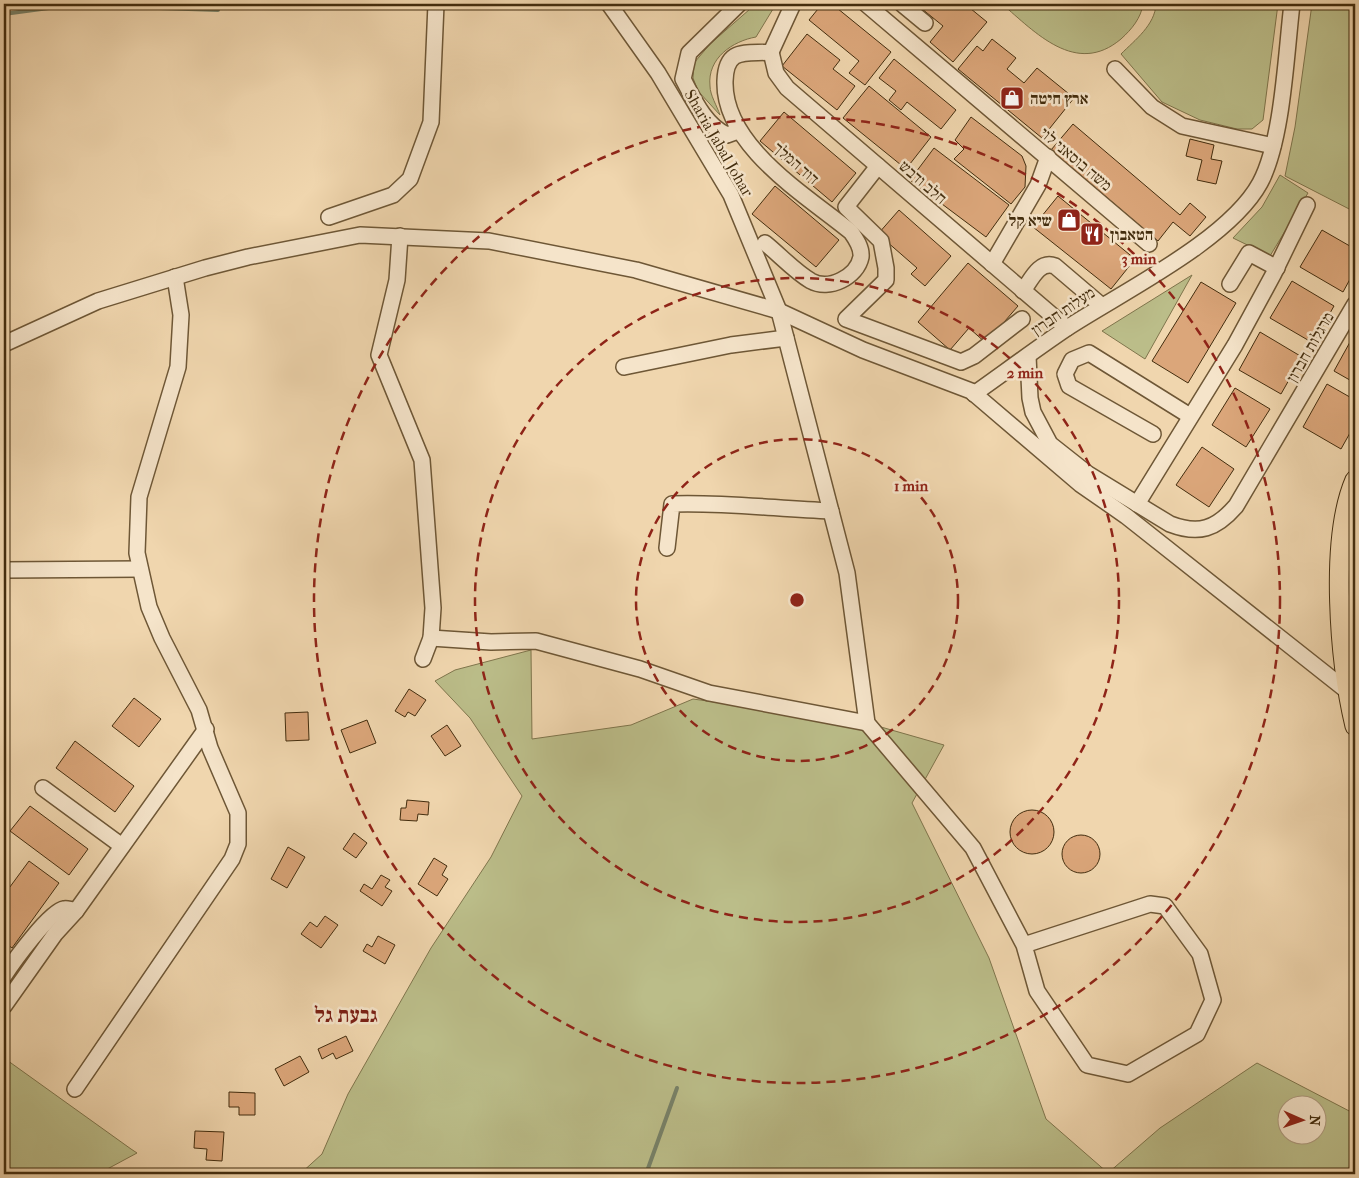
<svg xmlns="http://www.w3.org/2000/svg" width="1359" height="1178" font-family="'IM FELL French Canon','Frank Ruhl Libre',serif">
  <rect width="100%" height="100%" fill="#f0d6ae"/>
  <filter id="stains"><feTurbulence type="fractalNoise" baseFrequency=".004" numOctaves="4"/><feColorMatrix values="0 0 0 0 .2 0 0 0 0 .09 0 0 0 0 .02 0 0 0 .5 -.17"/></filter>
  <radialGradient id="worn" r=".72"><stop offset=".6" stop-color="#630" stop-opacity="0"/><stop offset="1" stop-color="#630" stop-opacity=".3"/></radialGradient>
  <g fill="#bbbd89" stroke="#7f754c" fill-rule="evenodd">
    <path d="M753,4H776L756,37C733,41 707,58 710,86C710,95 717,106 720,115L698,91L693,78L694,63L710,44L750,9Z"/>
    <path d="M1002,4H1143C1141,18 1132,29 1121,39C1076,77 1035,32 1002,4Z"/>
    <path d="M1156,4H1278L1263,120L1252,129H1237L1200,120L1162,102L1121,54C1135,40 1155,25 1156,4Z"/>
    <polygon points="1312,4 1355,4 1355,212 1285,176 1295,127"/>
    <polygon points="1280,175 1308,193 1270,256 1233,238 1262,207"/>
    <polygon points="1192,275 1145,359 1102,331"/>
    <path d="M531,650L532,739L631,725L693,699L867,723L944,745L912,803L989,958L1046,1119L1108,1173L1160,1128L1257,1063L1355,1114V1136L1348,1174H300L322,1154L348,1094L431,948L491,857L522,796L470,718L435,681L455,670ZM1286,1106H1316V1136H1286Z"/>
    <polygon points="4,1058 131,1149 137,1153 98,1174 4,1174"/>
  </g>
  <g fill="none" stroke-linecap="round" stroke-linejoin="round">
    <g stroke="#788269" stroke-width="4">
      <polyline points="4,14 71,5 218,10"/>
      <polyline points="646,1174 677,1088"/>
    </g>
  </g>
  <g fill="#dba67a" stroke="#432d0e">
    <polygon points="822,4 832,4 891,52 865,85 849,73 859,61 809,20"/>
    <polygon points="916,4 965,4 987,22 953,62 930,42 943,26"/>
    <polygon points="807,34 840,60 833,69 855,86 837,110 782,66"/>
    <polygon points="992,39 1016,58 1007,69 1024,83 1037,68 1074,98 1042,138 958,69 977,46 983,51"/>
    <polygon points="894,59 956,110 941,129 907,102 901,110 889,100 896,91 879,78"/>
    <polygon points="869,86 931,137 906,169 843,118"/>
    <polygon points="784,112 856,173 832,202 760,141"/>
    <polygon points="971,117 1022,156 1026,166 1025,187 1011,204 954,159 964,149 955,140"/>
    <polygon points="1073,124 1180,215 1190,203 1206,217 1190,236 1173,222 1158,241 1051,150"/>
    <polygon points="1190,139 1214,145 1211,159 1222,161 1216,184 1197,180 1202,160 1186,156"/>
    <polygon points="934,148 1009,205 986,237 910,180"/>
    <polygon points="775,186 839,240 816,267 752,214"/>
    <polygon points="1058,196 1135,259 1111,289 1033,227"/>
    <polygon points="899,210 951,256 925,286 911,274 917,268 878,234"/>
    <polygon points="1322,230 1355,249 1355,270 1343,292 1300,267"/>
    <polygon points="968,263 1018,306 986,343 969,328 950,350 918,322"/>
    <polygon points="1292,281 1334,306 1313,343 1270,318"/>
    <polygon points="1201,282 1236,303 1188,383 1152,361"/>
    <polygon points="1260,332 1302,357 1281,394 1239,370"/>
    <polygon points="1355,333 1355,383 1334,371"/>
    <polygon points="1327,384 1355,400 1355,424 1341,449 1303,427"/>
    <polygon points="1235,388 1270,409 1246,447 1212,425"/>
    <polygon points="1202,447 1234,469 1209,507 1176,485"/>
    <polygon points="409,689 426,700 415,716 408,712 405,717 395,711"/>
    <polygon points="134,698 161,719 139,747 112,726"/>
    <polygon points="308,712 309,740 286,741 285,713"/>
    <polygon points="367,720 376,743 350,753 341,730"/>
    <polygon points="447,725 461,746 445,756 431,736"/>
    <polygon points="75,741 134,786 115,812 56,768"/>
    <polygon points="407,800 429,802 428,815 418,814 417,821 400,820 401,808 406,808"/>
    <polygon points="30,806 88,849 69,875 10,831"/>
    <circle cx="1032" cy="832" r="22"/>
    <polygon points="354,833 367,843 356,858 343,849"/>
    <circle cx="1081" cy="854" r="19"/>
    <polygon points="288,847 305,857 287,888 271,879"/>
    <polygon points="434,858 447,866 442,875 448,879 437,896 418,884"/>
    <polygon points="29,861 59,883 12,948 4,942 4,895"/>
    <polygon points="381,875 390,880 385,887 392,891 382,906 360,891 364,884 372,889"/>
    <polygon points="325,916 338,925 321,948 301,934 310,922 317,927"/>
    <polygon points="378,936 395,945 385,964 363,951 367,944 372,947"/>
    <polygon points="346,1036 353,1051 336,1059 333,1053 322,1059 318,1049"/>
    <polygon points="300,1056 309,1072 284,1086 275,1069"/>
    <polygon points="229,1092 255,1093 255,1115 239,1115 239,1107 229,1107"/>
    <polygon points="195,1131 224,1132 222,1161 206,1160 207,1149 194,1148"/>
  </g>
  <g fill="none" stroke-linecap="round" stroke-linejoin="round">
    <g stroke="#6e5736" stroke-width="18">
      <g id="minor">
        <polyline points="609,4 658,73 731,195 779,311 847,573 867,723 973,848 1024,945 1037,991 1087,1065 1128,1074 1197,1034 1213,1000 1200,954 1165,906 1150,904 1024,945"/>
        <polyline points="866,4 1149,244"/>
        <polyline points="902,4 925,23"/>
        <polyline points="771,52 776,73 787,88 1067,328"/>
        <polyline points="1115,69 1152,107 1182,126 1273,146"/>
        <path d="M738,131L727,135C705,125 694,100 683,79L689,53L739,4"/>
        <polyline points="878,166 846,207 881,241 886,268 886,280 846,319 961,362 974,356 1022,319"/>
        <polyline points="329,217 393,195 410,179 431,122 436,4"/>
        <polyline points="400,236 397,280 379,355 422,460 433,608 431,638 423,659"/>
        <path d="M765,243C780,255 794,271 811,281C829,291 857,277 861,257C862,248 856,239 851,232C806,195 723,146 725,81C726,47 745,54 771,52L793,4"/>
        <polyline points="992,264 1038,185 1048,157"/>
        <polyline points="1230,284 1249,253 1277,268"/>
        <path d="M1023,291C1031,280 1039,260 1055,266L1102,306"/>
        <polyline points="4,344 98,301 205,268 248,257 360,235 489,241 636,270 779,311 863,350 971,391 1080,484 1126,516 1346,690"/>
        <path d="M1028,356L1030,398L1033,412L1050,444L1088,474L1170,524C1199,535 1216,529 1236,506L1355,304"/>
        <polyline points="624,367 731,345 786,338"/>
        <path d="M974,394C1005,372 1036,349 1067,328C1122,292 1229,240 1260,183C1283,140 1286,53 1292,4"/>
        <polyline points="1153,434 1069,386 1065,374 1072,360 1089,353 1190,416"/>
        <polyline points="1137,504 1235,345 1273,275 1307,205"/>
        <path d="M667,548L672,504C725,502 778,509 831,511"/>
        <polyline points="4,570 140,569"/>
        <polyline points="1340,615 1355,623"/>
        <polyline points="431,638 491,642 536,641 640,669 709,693 867,723"/>
        <polyline points="43,788 122,846"/>
        <path d="M4,976C13,962 50,911 64,909C67,908 73,910 76,911"/>
        <polyline points="4,1006 55,934 76,911 206,729"/>
        <polyline points="75,1089 232,859 238,844 238,813 210,748 199,710 162,638 149,607 137,553 139,497 178,367 181,315 175,277"/>
      </g>
    </g>
    <g stroke="#432d0e" stroke-width="21">
      <path id="major" d="M1355,480C1329,540 1340,663 1355,726"/>
    </g>
    <use href="#minor" stroke="#f5e4ca" stroke-width="15"/>
    <use href="#major" stroke="#f0d6ae" stroke-width="19"/>
  </g>
  <g fill="none" stroke="#8f2418" stroke-width="2.5" stroke-dasharray="9 6">
    <circle cx="797" cy="600" r="161"/>
    <circle cx="797" cy="600" r="322"/>
    <circle cx="797" cy="600" r="483"/>
  </g>
  <defs>
    <g id="shop-square" transform="scale(1.25)"><rect x="-9" y="-9" width="18" height="18" rx="4" fill="#8f2418" stroke="#f5e4ca"/><path d="M-5-2.5h2.3a2.7 3.5 0 0 1 5.4 0H5L5.5 6h-11ZM-1.5-2.5h3a1.5 2.3 0 0 0-3 0Z" fill="#fff"/></g>
    <g id="restaurant-square" transform="scale(1.25)"><rect x="-9" y="-9" width="18" height="18" rx="4" fill="#8f2418" stroke="#f5e4ca"/><path d="M-5-6h1v4h1v-4h1v4h1v-4h1v5L-1.5 .5V6h-2V.5L-5-1ZM5-6V6H3V1.5H1.5Q1.5-4 5-6Z" fill="#fff"/></g>
  </defs>
  <g fill-rule="evenodd">
    <use href="#shop-square" x="1012" y="98"/>
    <use href="#shop-square" x="1069" y="220"/>
    <use href="#restaurant-square" x="1092" y="234"/>
  </g>
  <g text-anchor="middle" dominant-baseline="central" stroke-width="5" stroke-linejoin="round" paint-order="stroke">
    <g font-size="16" font-weight="bold" fill="#432d0e" stroke="#f5e4ca" text-anchor="start">
      <text x="1030" y="98">ארץ חיטה</text>
      <text x="1052" y="220" text-anchor="end">שיא קל</text>
      <text x="1110" y="234">הטאבון</text>
    </g>
    <g font-size="16" fill="#432d0e" stroke="#f5e4ca">
      <text transform="translate(719 143) rotate(60)">Sharia Jabal Johar</text>
      <text transform="translate(1076 159) rotate(40)">משה בוסאני לוי</text>
      <text transform="translate(796 163) rotate(41)">דוד המלך</text>
      <text transform="translate(923 182) rotate(41)">חלב ודבש</text>
      <text transform="translate(1063 311) rotate(-34)">מעלות חברון</text>
      <text transform="translate(1310 347) rotate(-60)">מרגלות חברון</text>
    </g>
    <g font-size="21" font-weight="bold" fill="#7a1f14" stroke="#f5e4ca">
      <text x="346" y="1015">גבעת גל</text>
    </g>
  </g>
  <circle cx="797" cy="600" r="8" fill="#8f2418" stroke="#f5e4ca" stroke-width="2.5"/>
  <g font-size="15" text-anchor="middle" font-weight="bold" fill="#8f2418" stroke="#f5e4ca" stroke-width="5" stroke-linejoin="round" paint-order="stroke">
    <text x="1139" y="264">3 min</text>
    <text x="1025" y="378">2 min</text>
    <text x="911" y="491">1 min</text>
  </g>
  <rect width="1359" height="1178" fill="none" stroke="#f0d6ae" stroke-width="20"/>
  <rect x="5" y="5" width="1349" height="1168" fill="none" stroke="#432d0e" stroke-width="2.5"/>
  <rect x="10" y="10" width="1339" height="1158" fill="none" stroke="#432d0e"/>
  <g transform="translate(1302 1120) rotate(92)"><circle r="24" fill="#f5e4ca" stroke="#ae9b7f"/>
  <path d="M0-4L9 19L0 12L-9 19Z" fill="#8f2418"/>
  <text y="-8" font-size="14" font-weight="bold" text-anchor="middle" fill="#432d0e">N</text>
  </g>
  <rect width="100%" height="100%" filter="url(#stains)"/>
  <rect width="100%" height="100%" fill="url(#worn)"/>
</svg>
